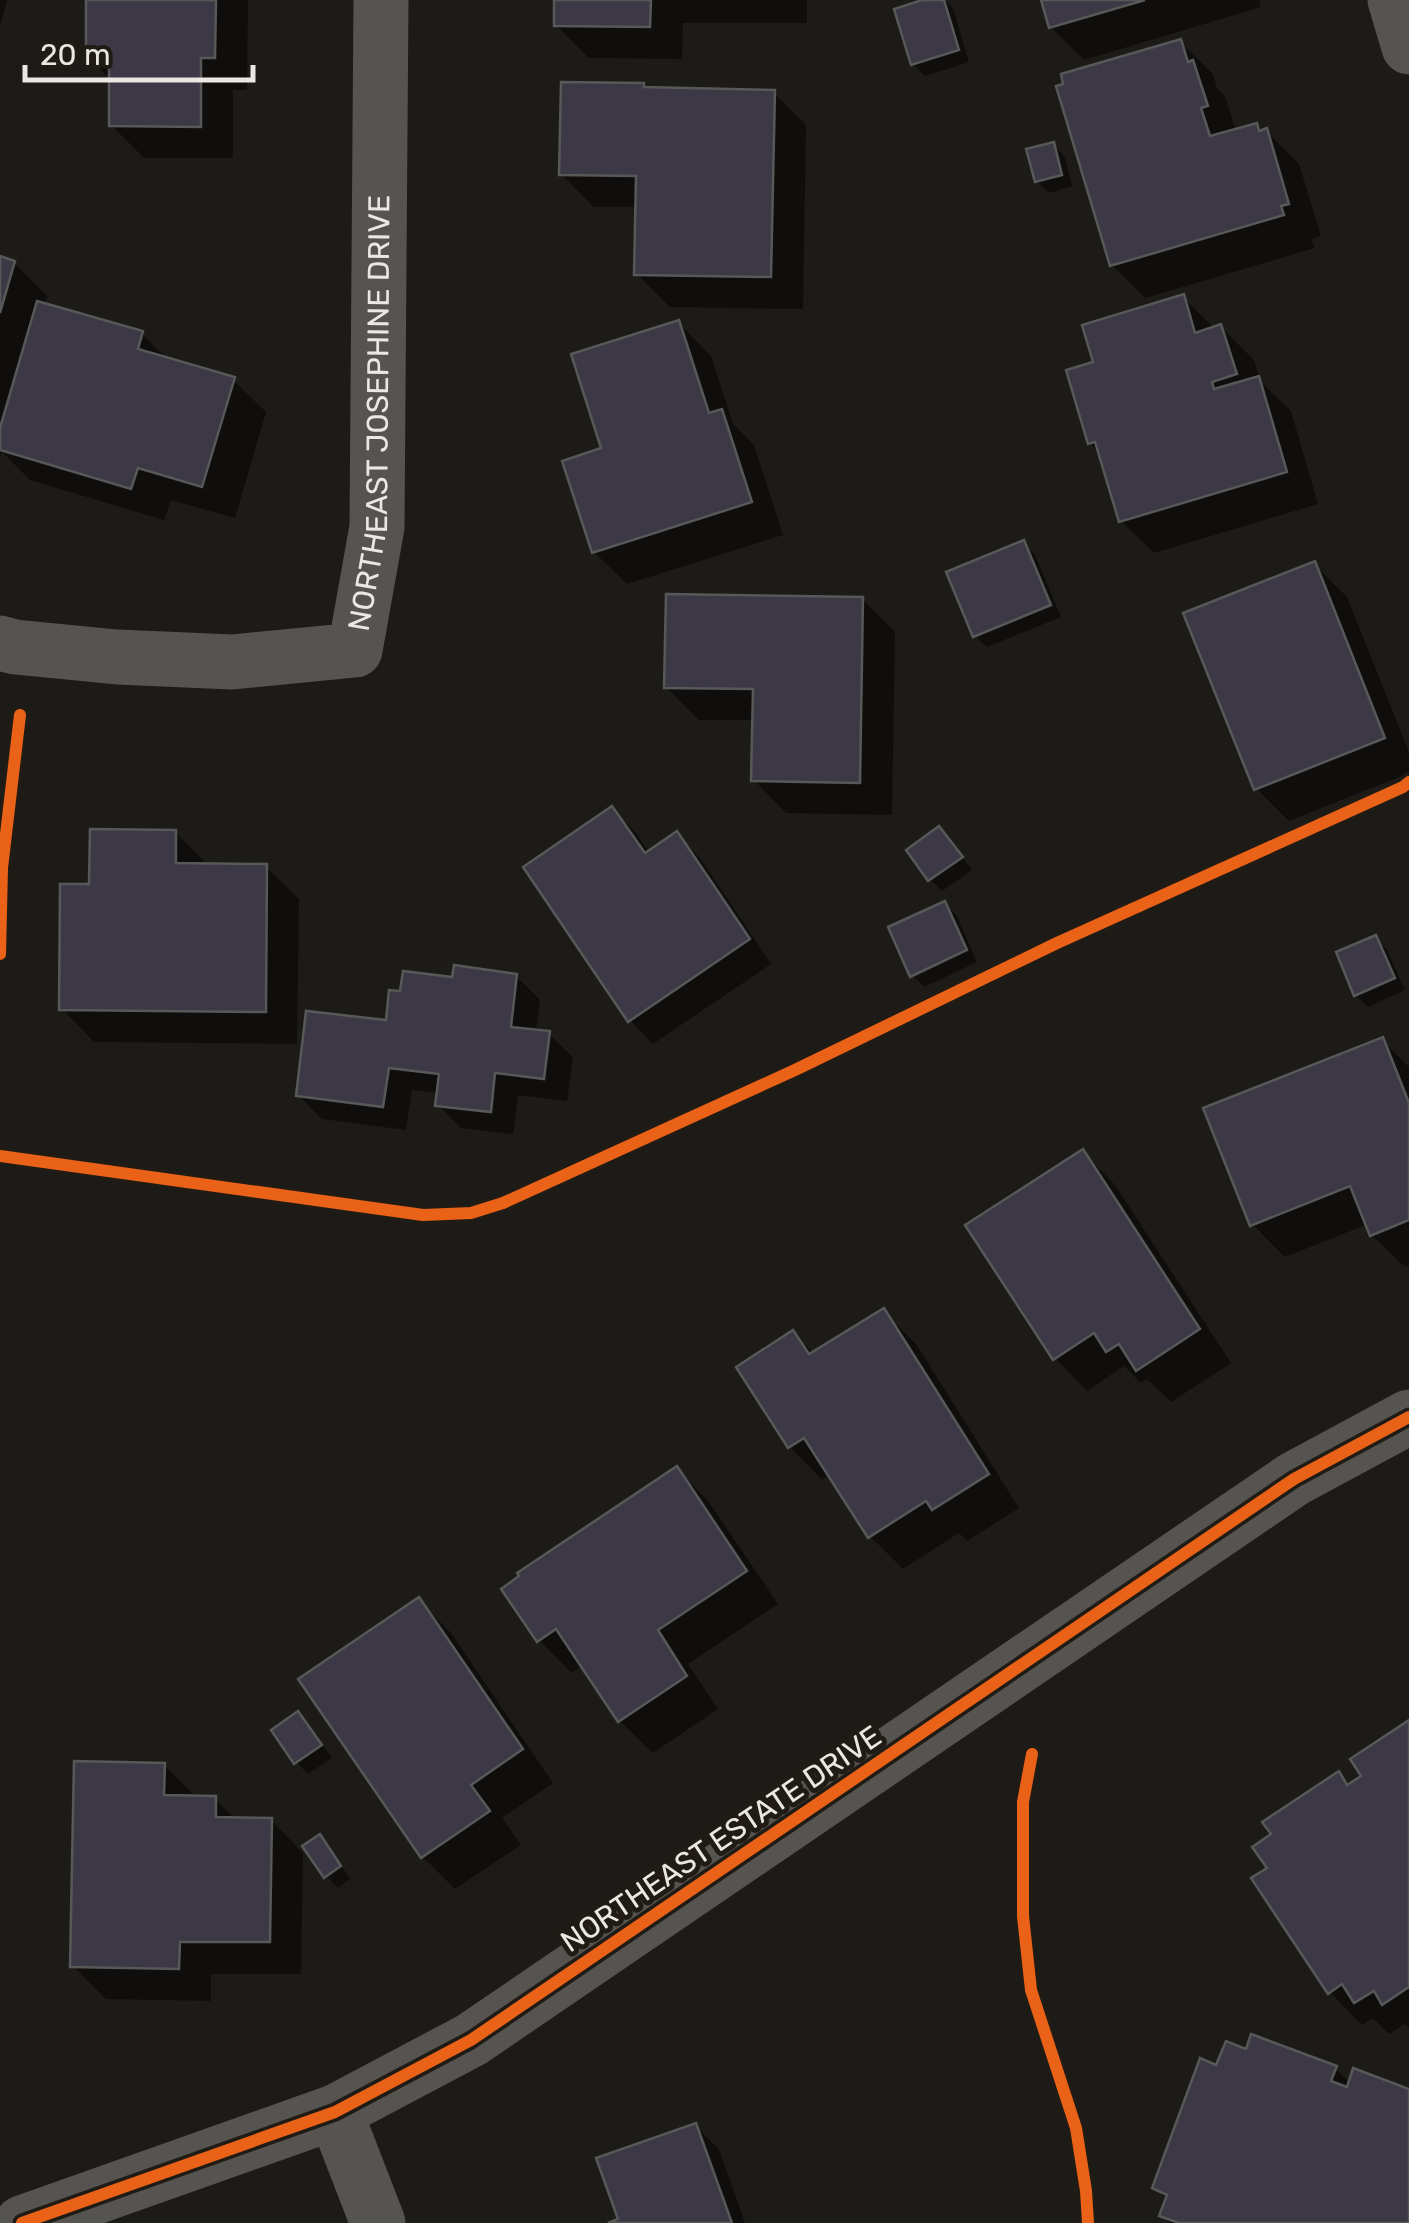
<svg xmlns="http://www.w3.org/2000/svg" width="1409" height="2223" font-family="Rubik,sans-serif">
  <rect width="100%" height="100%" fill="#1d1b18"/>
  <g fill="#0007">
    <polygon points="0,0 7,0 0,26"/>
    <polygon points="89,0 248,0 247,90 233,90 233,158 144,158 111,125 111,80 88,57"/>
    <polygon points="556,0 807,0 807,23 683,23 682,59 589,58 556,25"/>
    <polygon points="930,0 945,0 953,8 969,62 925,76 913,64"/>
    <polygon points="1043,0 1259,0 1261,7 1084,60 1051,27"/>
    <polygon points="1180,42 1213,74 1217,88 1225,96 1236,131 1256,126 1263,132 1266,131 1299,164 1321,236 1311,239 1315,248 1145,298 1112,265"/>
    <polygon points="643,85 648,90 773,92 806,125 803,309 670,307 637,274 638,207 594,207 561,174"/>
    <polygon points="1053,145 1065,157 1072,186 1049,193 1037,181"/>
    <polygon points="0,259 14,263 47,296 44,306 142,334 169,361 233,380 266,412 235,518 171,500 164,520 30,480 2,452 0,457"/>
    <polygon points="1183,297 1215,329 1221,327 1254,360 1260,381 1291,411 1318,504 1154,553 1121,521 1101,454 1090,443"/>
    <polygon points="679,323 711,356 733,424 754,445 783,535 627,584 594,552 604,450"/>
    <polygon points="1023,543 1035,555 1061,617 987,647 975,636"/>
    <polygon points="1314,564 1347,597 1409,752 1409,773 1289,821 1256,788"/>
    <polygon points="862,599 895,632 892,815 786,813 754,780 755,720 699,720 666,687"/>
    <polygon points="612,809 636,833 649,853 676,834 700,858 771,964 653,1044 630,1020"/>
    <polygon points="175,832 209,866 266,867 299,899 297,1044 94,1042 62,1009 92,887"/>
    <polygon points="950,841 972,870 942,891 930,879"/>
    <polygon points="945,904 957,916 977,962 924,987 912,975"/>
    <polygon points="1375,938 1387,950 1405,990 1368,1007 1356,995"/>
    <polygon points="516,976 540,1000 536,1032 549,1034 573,1057 567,1101 518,1095 513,1134 461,1128 438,1105 439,1093 412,1090 406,1130 322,1119 298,1095 388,1023 402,994 455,980"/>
    <polygon points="1382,1040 1409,1067 1409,1266 1405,1267 1372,1235 1368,1224 1285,1257 1252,1224"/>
    <polygon points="1083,1152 1115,1185 1231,1363 1171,1402 1147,1379 1141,1383 1124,1366 1087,1391 1055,1358"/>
    <polygon points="883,1311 916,1344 1019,1508 967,1541 959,1533 903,1569 870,1536 830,1474 822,1480 790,1447 793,1333 814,1354"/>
    <polygon points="677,1469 709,1502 778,1604 688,1664 718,1709 653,1753 620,1721 583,1665 572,1673 539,1640"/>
    <polygon points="418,1600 451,1633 553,1783 502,1818 521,1845 455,1889 422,1856"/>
    <polygon points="297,1714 309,1726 332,1758 308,1774 296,1762"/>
    <polygon points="1409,1723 1409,2028 1405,2024 1389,2034 1373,2018 1362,2025 1330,1992 1270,1869 1275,1835 1339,1775 1350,1786 1364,1777"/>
    <polygon points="164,1765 198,1799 215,1799 236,1820 271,1820 303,1853 301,1974 211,1974 211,2001 106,1999 73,1966"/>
    <polygon points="319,1837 331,1849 350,1879 338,1888 326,1876"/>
    <polygon points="1247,2052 1335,2068 1350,2083 1409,2092 1409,2223 1170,2223 1162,2216 1168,2201 1155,2188 1218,2068"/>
    <polygon points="695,2126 719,2149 745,2223 615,2223"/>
  </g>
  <g fill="#3d3846" stroke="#595858" stroke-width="2.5">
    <polygon points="86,0 216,0 215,58 201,58 201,127 109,126 109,58 86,58"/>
    <polygon points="554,0 651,0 650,27 554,26"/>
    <polygon points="922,0 944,0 959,50 911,65 894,9"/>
    <polygon points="1041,0 1145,0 1049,28"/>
    <polygon points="1181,39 1188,62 1193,60 1208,106 1201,108 1210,136 1257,123 1259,131 1267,128 1289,204 1281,206 1284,215 1110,266 1056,86 1063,84 1061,74"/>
    <polygon points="561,82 644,83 644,87 775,90 771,277 634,275 636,176 559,175"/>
    <polygon points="1054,142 1062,175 1035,182 1026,149"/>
    <polygon points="0,256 15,261 0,313"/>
    <polygon points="1184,294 1195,333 1221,324 1237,374 1212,382 1214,389 1259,376 1287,472 1119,522 1095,442 1088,444 1066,370 1093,362 1082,325"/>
    <polygon points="37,301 143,331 138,349 235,377 202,487 138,468 131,489 0,450 0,428"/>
    <polygon points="679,320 709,413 722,409 752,502 592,553 562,461 601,448 571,354"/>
    <polygon points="1024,540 1051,605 973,637 946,572"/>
    <polygon points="1315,561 1385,738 1254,790 1183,613"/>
    <polygon points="666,594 863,597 860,783 751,781 753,689 664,688"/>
    <polygon points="612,806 645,853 677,831 750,939 628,1022 523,867"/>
    <polygon points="939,826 963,857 928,881 906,850"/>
    <polygon points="90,829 176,830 176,863 267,864 266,1012 59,1010 60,884 89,884"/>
    <polygon points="945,901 967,950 910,977 888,927"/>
    <polygon points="1376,935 1395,978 1354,996 1336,952"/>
    <polygon points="454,965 517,974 511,1027 550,1031 544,1079 495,1073 491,1112 435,1106 439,1074 389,1068 383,1107 296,1096 306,1011 386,1020 389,990 400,991 403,971 452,977"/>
    <polygon points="1383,1037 1409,1103 1409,1220 1370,1236 1350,1186 1250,1226 1203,1108"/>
    <polygon points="1083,1149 1200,1329 1136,1371 1119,1344 1106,1352 1094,1333 1053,1360 965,1225"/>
    <polygon points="884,1308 989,1474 932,1510 926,1501 868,1538 804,1438 788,1448 736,1367 793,1330 809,1354"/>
    <polygon points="677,1466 747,1571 658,1630 687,1676 618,1722 556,1629 537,1642 501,1589 519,1576 517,1573"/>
    <polygon points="419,1597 523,1749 471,1785 490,1811 421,1858 298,1679"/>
    <polygon points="298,1711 322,1745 294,1764 271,1730"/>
    <polygon points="1409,1720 1409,1987 1382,2005 1374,1991 1354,2003 1342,1984 1328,1994 1251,1878 1267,1868 1252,1847 1271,1834 1262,1822 1339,1771 1347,1785 1361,1776 1350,1759"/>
    <polygon points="74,1761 165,1763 164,1795 216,1796 216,1817 272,1818 270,1942 180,1942 179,1969 70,1967"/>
    <polygon points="320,1834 341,1866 324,1878 302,1846"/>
    <polygon points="1251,2034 1337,2066 1331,2081 1347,2087 1353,2068 1409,2089 1409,2223 1179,2223 1159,2216 1167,2195 1152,2188 1200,2058 1216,2065 1226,2041 1246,2049"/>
    <polygon points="696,2123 732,2223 608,2223 618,2219 596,2158"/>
  </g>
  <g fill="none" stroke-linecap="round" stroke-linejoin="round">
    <g stroke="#555451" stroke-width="55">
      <polyline points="1395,0 1409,47"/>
      <path id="s1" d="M0,643L15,647L117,657L232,662L355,650L377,527L381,0"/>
      <polyline points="335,2112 378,2223"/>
      <polyline points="22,2223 335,2112 471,2040 1294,1479 1409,1417"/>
    </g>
    <g stroke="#201c15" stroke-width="19">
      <g id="cycleway">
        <polyline points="0,954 2,868 20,715"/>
        <polyline points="0,1156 423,1215 471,1213 503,1203 795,1070 1057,943 1403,787 1409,782"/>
        <polyline points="1032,1754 1023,1802 1023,1916 1031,1990 1076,2128 1086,2191 1088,2223"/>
        <polyline points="22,2223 335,2112 471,2040 1294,1479 1409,1417"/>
      </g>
    </g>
    <use href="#cycleway" stroke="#ea6118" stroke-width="12"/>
  </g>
  <g text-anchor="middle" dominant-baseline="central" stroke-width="10" stroke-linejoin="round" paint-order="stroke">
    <g font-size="30" fill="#ebe8e3" stroke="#201c15">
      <text stroke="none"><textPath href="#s1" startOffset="595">NORTHEAST JOSEPHINE DRIVE</textPath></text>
      <text transform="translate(721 1839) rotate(-34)">NORTHEAST ESTATE DRIVE</text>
    </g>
  </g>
  <path d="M25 65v15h228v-15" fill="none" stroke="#ebe8e3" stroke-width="5"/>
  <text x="40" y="65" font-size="30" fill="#ebe8e3" stroke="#201c15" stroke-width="8" paint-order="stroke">20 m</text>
</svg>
